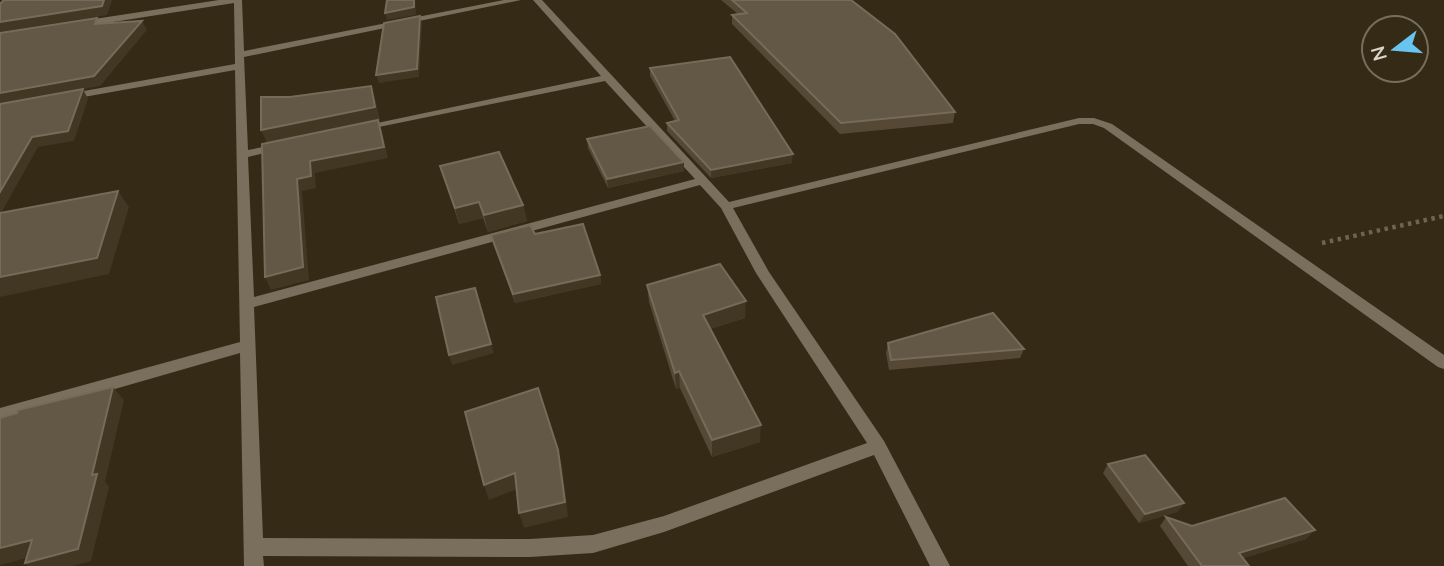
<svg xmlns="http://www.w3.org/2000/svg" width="1444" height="566" font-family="'Nunito Sans',sans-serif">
  <rect width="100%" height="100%" fill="#352a15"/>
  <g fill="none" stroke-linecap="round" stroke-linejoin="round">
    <polyline stroke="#6e6452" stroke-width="4.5" stroke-dasharray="3.5 4.5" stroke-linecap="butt" points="1322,243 1444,216"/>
    <path fill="#7a6f5c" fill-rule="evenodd" d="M219,0H242L244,51L504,0H521L244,57L248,150L278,144L284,147L282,149L248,157L254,297L695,179L605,81L359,131V127L363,126L601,76L533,0H542L729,202L1079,118H1094L1112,124L1444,355V369L1438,367L1104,128L1093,124H1079L733,208L769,272L884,441L950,566H930L874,455L664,532L593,553L530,557L263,556L264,566H244L240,353L0,422V408L240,342L235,70L67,100L62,97L67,94L235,64L234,3L81,27L77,24L81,21ZM700,185L721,208L756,273L867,443L664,516L593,535L530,539L263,538L254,307Z"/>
  </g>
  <g fill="#554935">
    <polygon points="721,0 851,0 955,112 953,123 840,134 732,24 732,15 738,14"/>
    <polygon points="650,68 792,163 711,178 667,131 667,123 675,121 650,76"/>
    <polygon points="587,139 684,162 684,171 608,188 588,148"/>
    <polygon points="440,166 523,205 527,221 488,232 483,218 459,224"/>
    <polygon points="535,234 600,275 601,284 515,303 493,244 491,235"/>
    <polygon points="647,285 745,318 710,329 760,442 712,457 680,388 676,389 649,302"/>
    <polygon points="888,343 1024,349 1020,358 889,370 886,353"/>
    <polygon points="1108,464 1184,503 1177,512 1139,523 1103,473"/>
    <polygon points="1166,517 1192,526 1306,539 1243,558 1249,566 1188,566 1160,526"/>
  </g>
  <g fill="#423722">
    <polygon points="104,0 112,0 107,15 0,32 0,22"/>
    <polygon points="414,0 415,0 416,15 387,20 385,13"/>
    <polygon points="420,16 422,24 419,77 379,83 376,75"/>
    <polygon points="142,21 147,30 100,86 0,104 0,93"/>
    <polygon points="371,86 375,98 380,120 378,120 382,131 388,158 315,173 316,188 302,191 309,280 271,290 265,277 267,143 261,130"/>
    <polygon points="83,89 88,99 74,141 38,147 0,215 0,192 32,137"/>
    <polygon points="793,154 792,163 711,178 711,170"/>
    <polygon points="684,162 684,171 608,188 607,179"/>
    <polygon points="118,191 129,207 109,274 0,297 0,277"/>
    <polygon points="479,202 483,218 459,224 455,208"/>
    <polygon points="523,205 527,221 488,232 484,215"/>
    <polygon points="600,275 601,284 515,303 513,294"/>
    <polygon points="746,301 745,318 703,331 703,315"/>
    <polygon points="491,344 494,353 452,365 449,355"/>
    <polygon points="679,371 680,388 676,389 675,373"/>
    <polygon points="113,387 124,400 105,482 109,487 91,561 73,566 28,566 25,563 92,475"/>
    <polygon points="761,425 760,442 712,457 712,440"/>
    <polygon points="558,450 562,465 568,517 524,528 519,513"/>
    <polygon points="515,473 520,488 489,500 484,485"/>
    <polygon points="1184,503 1177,512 1139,523 1145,514"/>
    <polygon points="1315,530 1306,539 1232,562 1239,553"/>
    <polygon points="32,540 46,553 0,565 0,548"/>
  </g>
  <g fill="#635845" stroke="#766b59" stroke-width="2">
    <polygon points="4,0 104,0 102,6 0,22 0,4"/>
    <polygon points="387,0 414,0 414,7 385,13"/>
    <polygon points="732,0 851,0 895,34 955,112 841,123 732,15 747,13"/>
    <polygon points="420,16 417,69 376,75 384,23"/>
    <polygon points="97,18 95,24 142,21 94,76 0,93 0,33"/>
    <polygon points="730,57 793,154 711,170 667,123 679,120 650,68"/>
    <polygon points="371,86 375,107 261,130 261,97 290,97"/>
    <polygon points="83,89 68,131 32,137 0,192 0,104"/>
    <polygon points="378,120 384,147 310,161 311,176 297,179 303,267 265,277 262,144"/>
    <polygon points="650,126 684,162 607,179 587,139"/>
    <polygon points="499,152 523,205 484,215 479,202 455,208 440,166"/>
    <polygon points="118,191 97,258 0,277 0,213"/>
    <polygon points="583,224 600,275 513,294 491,235 530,225 535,234"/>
    <polygon points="720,264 746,301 703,315 761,425 712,440 679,371 675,373 647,285"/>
    <polygon points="475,288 491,344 449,355 436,297"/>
    <polygon points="993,313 1024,349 891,360 888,343"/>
    <polygon points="113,387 92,475 97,474 78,549 25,563 32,540 0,548 0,418 17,413 18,410"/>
    <polygon points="538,388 558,450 565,502 519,513 515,473 484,485 465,412"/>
    <polygon points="1145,455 1184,503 1145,514 1108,464"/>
    <polygon points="1285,498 1315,530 1239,553 1249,566 1202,566 1166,517 1192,526"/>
  </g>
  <g transform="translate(1395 49) rotate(254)"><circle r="33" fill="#352a15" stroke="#776e5c" stroke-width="2"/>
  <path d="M0-5L12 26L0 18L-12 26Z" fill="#68c4f0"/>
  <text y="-10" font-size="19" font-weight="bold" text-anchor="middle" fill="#dbd3c7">N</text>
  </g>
</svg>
